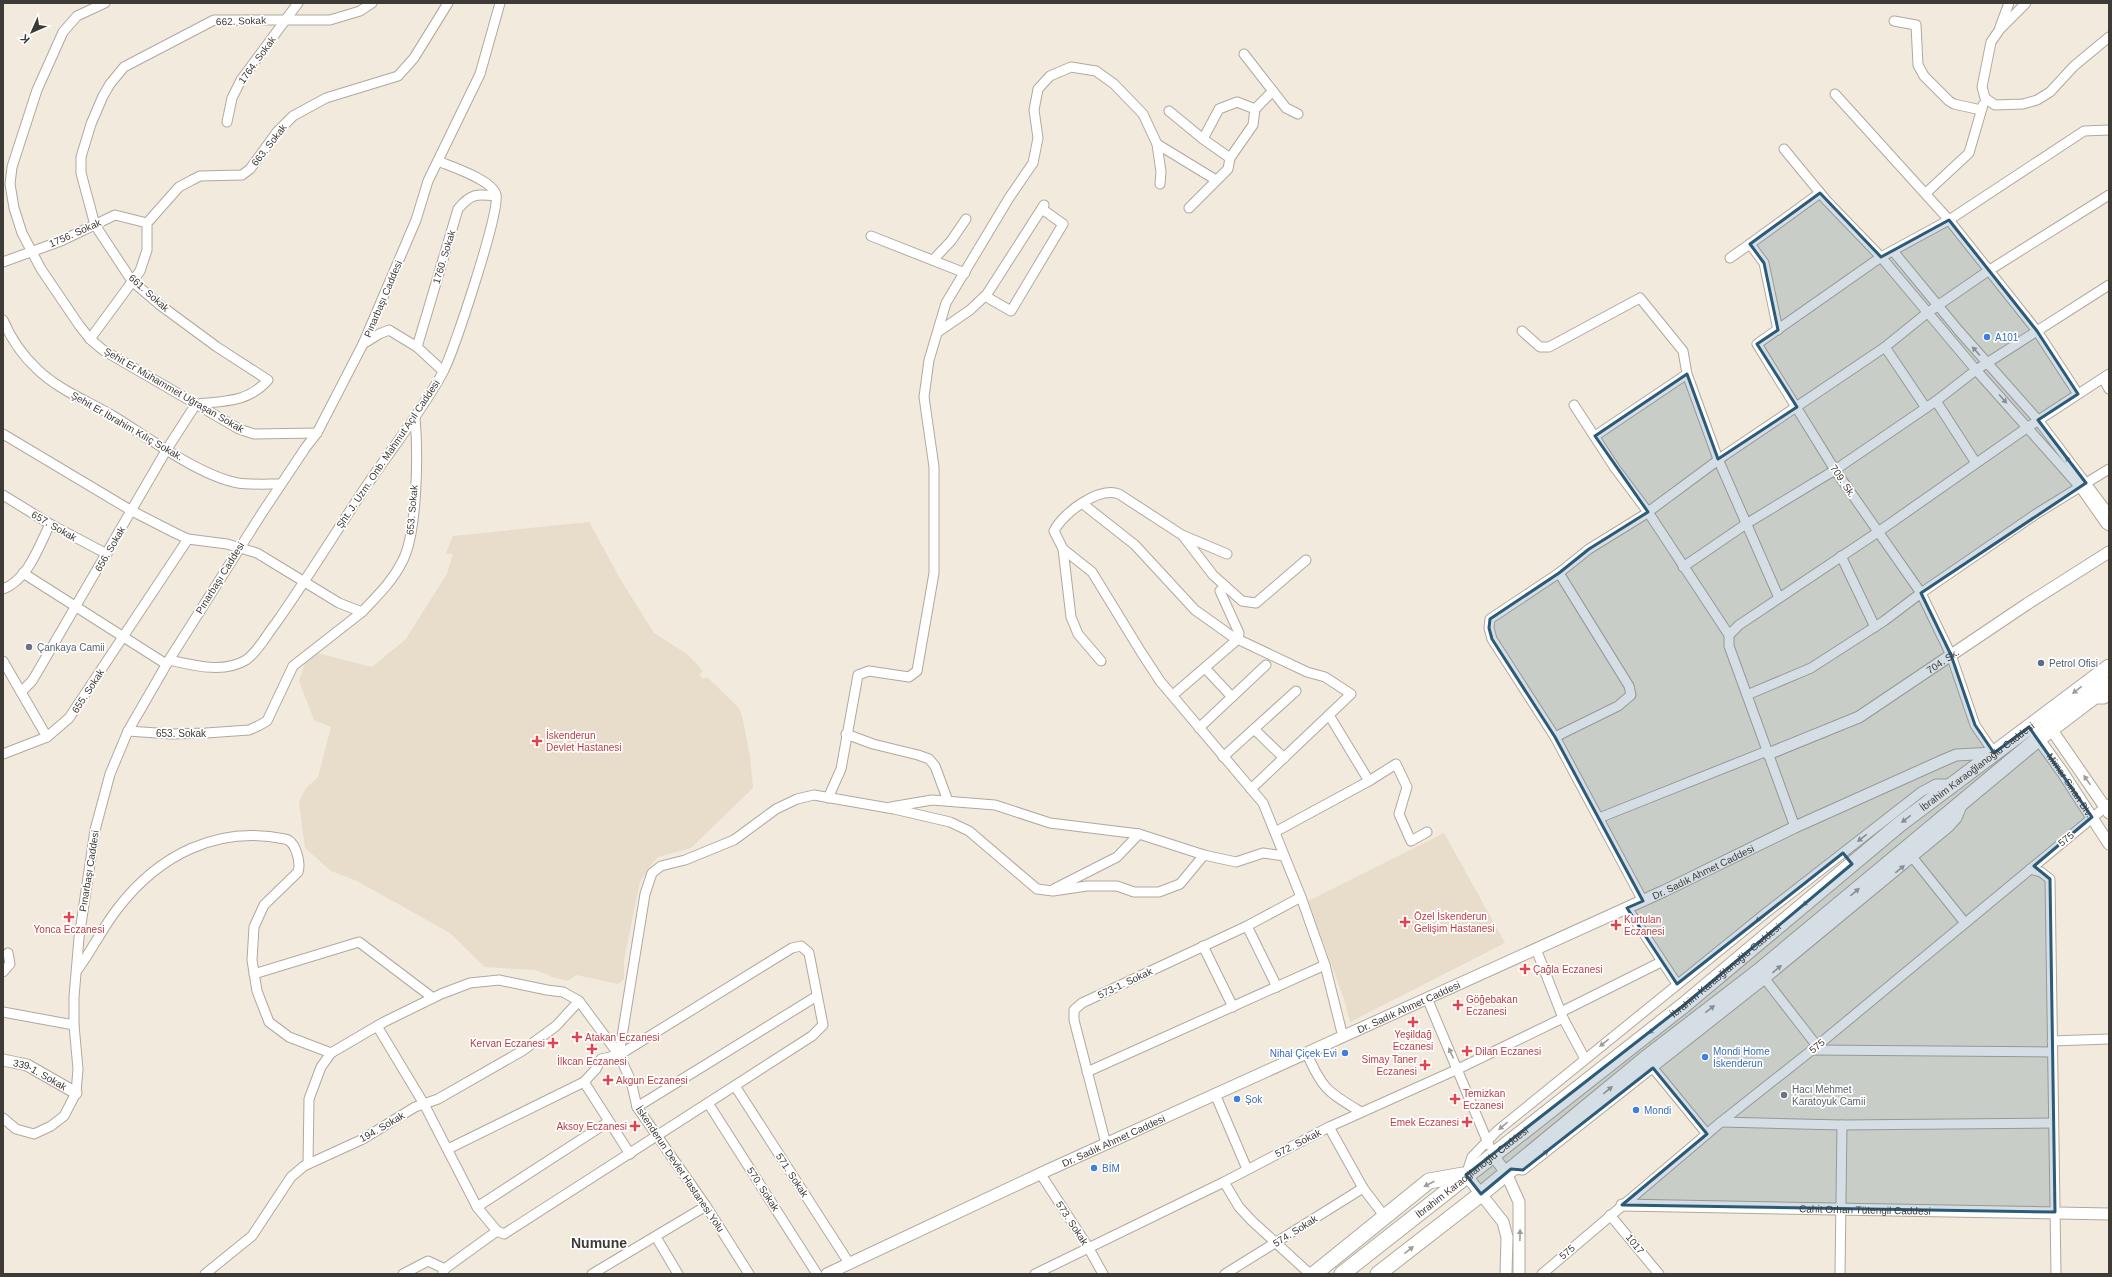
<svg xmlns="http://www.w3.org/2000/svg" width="2112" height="1277" font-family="Arial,sans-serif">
  <rect width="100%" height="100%" fill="#f1eadd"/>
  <g fill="#e8ddca">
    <polygon points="589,522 622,582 654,633 687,654 703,671 699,675 703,679 707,677 738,707 742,716 750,756 753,788 691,848 658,857 650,866 640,882 624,960 624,979 618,984 576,975 568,981 553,977 535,970 485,967 450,933 357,881 331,871 305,848 299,802 306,788 318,777 331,727 314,720 299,681 306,661 313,652 372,667 405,640 447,574 453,554 446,553 453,536"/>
    <polygon points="1444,833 1505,943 1350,1022 1344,999 1308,901"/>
  </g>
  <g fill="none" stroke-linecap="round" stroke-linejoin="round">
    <g stroke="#b0a99d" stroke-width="11">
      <g id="minor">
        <polyline points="105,3 77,16 63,32 37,90 12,167 10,184 14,208 22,233 41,269 79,325 90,339 103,350 239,429 254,434 317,433"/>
        <polyline points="2026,3 2000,29 1991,42 1982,87 1985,98 1995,105 2023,104 2037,100 2050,92 2074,66 2109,37"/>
        <polyline points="1894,21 1916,25 1918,65 1924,76 1949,101 1954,104 1981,110"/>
        <polyline points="2000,27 2009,3"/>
        <polyline points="1244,54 1286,108 1298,114"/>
        <polyline points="1835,94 1949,220 2037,331 2078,394"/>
        <polyline points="1169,111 1203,139 1219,109 1237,102 1255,109 1273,91"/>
        <polyline points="227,122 232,98 241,80 298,3"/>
        <polyline points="1203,139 1230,158"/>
        <polyline points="1157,144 1216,180"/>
        <polyline points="1784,149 1826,200 1881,257 1976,370 2080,487 2106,524 2109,526"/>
        <polyline points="1926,193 1969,153 1983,105"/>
        <polyline points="1189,208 1228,169 1230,158 1253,125 1255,109"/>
        <polyline points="871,236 965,273"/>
        <polyline points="1893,251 1959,331 2038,420 2109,514"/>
        <polyline points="1730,258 1750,244"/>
        <polyline points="933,260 951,241 966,219"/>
        <polyline points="3,262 61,241 115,215 147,223"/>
        <polyline points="985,296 1011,311 1063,224 1042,209"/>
        <path d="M3,320C11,339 22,355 37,369C60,391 88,401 115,417C149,438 200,476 238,483C252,485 267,484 281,484"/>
        <polyline points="1778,330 1764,263 1750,244 1820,193"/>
        <polyline points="1522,331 1540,347 1549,347 1640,298 1683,351 1687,374 1718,459 1779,598"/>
        <polyline points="938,332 970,310 987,294 1044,205"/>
        <polyline points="90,339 140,271 147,250 147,223 179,187 192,180 200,176 242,175 250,169 277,132 293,116 326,98 398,76 414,58 448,3"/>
        <polyline points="363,344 379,334 389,330 417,347 443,371"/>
        <path d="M417,347L458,209C471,193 477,194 496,196"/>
        <polyline points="1885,347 1926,408"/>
        <polyline points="2103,378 2109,389"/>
        <polyline points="1936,401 1976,463"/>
        <polyline points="1574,405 1615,468 1648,512 1729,635"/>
        <polyline points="3,434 132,511 175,533 188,539 227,544 257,553 339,603 362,612 293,666 267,721 258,726 249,730 206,733 171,734 128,731"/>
        <polyline points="1595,436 1687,374"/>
        <polyline points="3,495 50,524 107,554"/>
        <polyline points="1083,504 1135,545 1195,610 1233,637 1307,672 1325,677 1351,694 1251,789"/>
        <polyline points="1183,536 1213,575 1242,601 1256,603 1306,560"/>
        <polyline points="1063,549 1092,572 1141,652 1160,681 1263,803 1301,897 1325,965 1343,1037"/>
        <polyline points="1841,556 1875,627"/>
        <polyline points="1683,567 1746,524 1835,470 1936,401 1976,370 2109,285"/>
        <polyline points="23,573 166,664"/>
        <path d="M3,589C28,580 39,546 50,524"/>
        <path d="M362,612C377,596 392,582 402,562C418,533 418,451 415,417"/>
        <path d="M169,660C192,665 223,674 246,660C258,652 267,634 276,623C307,579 335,533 365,488C391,449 421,413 443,372C454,351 500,212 496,195C493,180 452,167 438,161"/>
        <polyline points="3,661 47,737"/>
        <path d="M1101,661L1078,634L1071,617L1063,549L1054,531C1063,513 1099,486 1119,494L1182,535L1227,554"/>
        <polyline points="1205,668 1232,697"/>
        <path d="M21,692L32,681L38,671L167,449L196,404C225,401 247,403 268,380L217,347L160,305L132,281L95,225L81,173V157L91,124L103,96L110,84L124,67L214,20H330L360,11L372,3"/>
        <polyline points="1173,695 1238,639 1239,633 1220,591 1225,586"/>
        <polyline points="1747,695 1811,668 1884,621 1921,593 2036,514 2109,469"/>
        <polyline points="2091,699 2104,699 2109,696"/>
        <polyline points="1329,715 1369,781 1396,764 1407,787 1399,814 1411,841 1427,832"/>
        <polyline points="1199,728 1266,665"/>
        <polyline points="1254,729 1284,758"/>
        <polyline points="846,734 873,744 918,755 929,759 935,766 948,801"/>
        <polyline points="1555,737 1618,706 1631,695 1629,686 1559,573"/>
        <polyline points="1994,753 1975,725 1951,655 1921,593 1835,470 1757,344 1881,257 1949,220 2084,131 2109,130"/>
        <polyline points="3,754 47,737 69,718 188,539"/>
        <polyline points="1223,757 1296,691"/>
        <polyline points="828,798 841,769 858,675 869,671 909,677 917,671 934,573 934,467 924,397 929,360 946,303 1009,198 1033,163 1038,138 1034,110 1038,89 1050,76 1071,67 1096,71 1114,84 1143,114 1157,144 1161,172 1160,184"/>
        <polyline points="891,807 932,800 995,805 1050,823 1139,834 1204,855"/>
        <polyline points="1599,818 1767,751"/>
        <polyline points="1795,827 1729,646 1729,635 1739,625 1878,532 2028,427 2109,374"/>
        <polyline points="1275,832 1369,781"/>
        <polyline points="1913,858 1965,923"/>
        <polyline points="2030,869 2041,872 2050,879 2056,1274"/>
        <polyline points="1054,889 1117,857 1139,834"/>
        <polyline points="1643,901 1555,737 1492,639 1489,628 1490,619 1559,573 1589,549 1644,515 1725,455 1885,347 1927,313 1988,271 2109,195"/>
        <polyline points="1627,908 1677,984"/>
        <polyline points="1247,926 1277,987"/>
        <polyline points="1203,946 1233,1007"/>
        <polyline points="1536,949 1563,1018 1585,1059"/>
        <path d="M78,969C92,950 103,927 118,908C159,855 217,825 285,839C296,841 301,863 298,872L264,905L254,927L252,960L257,991L269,1022L289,1037L331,1053"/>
        <polyline points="3,972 10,964 8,953"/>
        <polyline points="254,974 359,942 433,998"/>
        <polyline points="1765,979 1817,1046"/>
        <polyline points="1427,998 1489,1145"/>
        <polyline points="3,1012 74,1025"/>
        <polyline points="1561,1012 1661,962"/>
        <polyline points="377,1026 424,1104 477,1207 497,1231 504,1234 812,1036 823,1025 809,953 801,946 792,948 619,1055 601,1059 596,1069 584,1082 448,1149"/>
        <polyline points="2052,1041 2109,1039"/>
        <polyline points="1812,1050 2052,1052"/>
        <path d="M1307,1054C1323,1090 1328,1092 1361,1112"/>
        <polyline points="1653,1068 1707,1134"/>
        <polyline points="1087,1072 1325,965"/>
        <polyline points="584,1082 630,1154"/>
        <polyline points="735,1086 849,1263"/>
        <polyline points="1215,1094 1247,1169"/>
        <polyline points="708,1103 817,1274"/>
        <polyline points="637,1107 817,996"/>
        <polyline points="3,1118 16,1129 34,1134 51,1126 64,1116 76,1093 78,1069 74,1025 74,997 79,938 95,830 110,774 128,731 169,660 262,513 306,447 317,433 363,344 416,220 428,181 480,74 500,3"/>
        <polyline points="1721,1122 1842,1125 2053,1123"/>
        <polyline points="1329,1127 1363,1188 1385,1217"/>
        <polyline points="1106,1144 1074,1020 1074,1010 1082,1003 1247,926 1301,897"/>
        <polyline points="308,1164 309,1099 321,1067 331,1053 384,1022 441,994 470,983 499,980 547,990 563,992 579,1001 619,1055"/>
        <polyline points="1511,1169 1523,1170 1765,979 1949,827 1957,818 1962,806"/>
        <polyline points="1040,1173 1088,1247 1103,1274"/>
        <polyline points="1466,1175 1472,1157 1497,1131 1767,912 1921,792 1936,784 1952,784"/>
        <polyline points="1224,1182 1239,1207 1252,1221 1310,1274"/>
        <polyline points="477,1207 608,1122"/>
        <polyline points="1610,1215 1659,1274"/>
        <polyline points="656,1237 678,1274"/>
        <polyline points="205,1274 252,1236 291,1177 304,1166 363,1139 415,1107 438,1099 522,1051 556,1026 579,1001"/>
        <polyline points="403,1274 428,1261 445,1269"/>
        <polyline points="443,1274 443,1270 497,1231"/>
        <polyline points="592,1274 706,1206"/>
        <polyline points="749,1274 706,1206 637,1107 631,1081 619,1055 645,894 652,873 661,866 685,860 734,840 776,809 797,799 814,795 894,809 950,822 969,831 1037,889 1053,891 1087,886 1117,886 1134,892 1159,892 1180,884 1204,855 1236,862 1263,853 1284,856"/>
        <polyline points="1035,1274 1224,1182 1329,1127 1458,1069 1563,1018"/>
        <polyline points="1225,1274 1363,1188"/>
        <polyline points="1542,1274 1721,1122 1812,1050 2109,804"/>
        <polyline points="1840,1274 1842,1125"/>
      </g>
    </g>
    <g stroke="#b0a99d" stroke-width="13">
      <g id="tertiary">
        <polyline points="2047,723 2109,813"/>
        <path id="s1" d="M2035,734L2063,773L2109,844"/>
        <path id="s2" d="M1768,754L1859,717L2027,604L2109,552"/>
        <path id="s3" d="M3,1060L27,1065L76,1093"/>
        <polyline points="1492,1154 1506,1173 1519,1202 1519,1274"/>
        <polyline points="1466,1175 1503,1222 1507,1237 1506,1274"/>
        <path id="s4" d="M1622,1205L2109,1214"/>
        <path id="s5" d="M827,1274L1046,1171L1664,891L1795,827L1942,761L1956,755L1994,753"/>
      </g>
    </g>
    <g stroke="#b0a99d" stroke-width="17">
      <g id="trunk">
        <polyline points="1314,1274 1429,1181 1463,1175"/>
        <path id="s6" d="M1342,1274L1684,1005L1900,824L2109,667"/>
        <polyline points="1378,1274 1481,1194 1645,1059 1758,972 2038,739 2109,685"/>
      </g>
    </g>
    <use href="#minor" stroke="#fff" stroke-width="9"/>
    <use href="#tertiary" stroke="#fff" stroke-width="11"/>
    <use href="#trunk" stroke="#fff" stroke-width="15"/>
  </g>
  <defs><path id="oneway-solid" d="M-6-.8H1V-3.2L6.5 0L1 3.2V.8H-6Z"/></defs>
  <g fill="#9e9d9a">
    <use href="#oneway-solid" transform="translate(1976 351) rotate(-132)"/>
    <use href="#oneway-solid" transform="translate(2003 399) rotate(48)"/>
    <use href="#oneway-solid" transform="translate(2069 461) rotate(-127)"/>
    <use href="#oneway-solid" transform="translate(2077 690) rotate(142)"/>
    <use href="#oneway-solid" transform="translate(2087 780) rotate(-125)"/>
    <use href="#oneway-solid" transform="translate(1906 819) rotate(143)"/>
    <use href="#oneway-solid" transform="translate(1862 838) rotate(142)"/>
    <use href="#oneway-solid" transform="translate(1900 869) rotate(-39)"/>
    <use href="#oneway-solid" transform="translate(1855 892) rotate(-40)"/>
    <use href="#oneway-solid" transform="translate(1807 902) rotate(140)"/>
    <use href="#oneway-solid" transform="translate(1760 918) rotate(141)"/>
    <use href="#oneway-solid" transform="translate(1777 969) rotate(-39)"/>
    <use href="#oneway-solid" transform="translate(1710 1009) rotate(-38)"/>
    <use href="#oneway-solid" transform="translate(1653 1030) rotate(141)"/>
    <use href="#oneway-solid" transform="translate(1604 1043) rotate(141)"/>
    <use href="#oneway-solid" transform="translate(1451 1053) rotate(-114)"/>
    <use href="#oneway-solid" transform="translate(1608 1090) rotate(-39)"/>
    <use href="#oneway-solid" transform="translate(1503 1126) rotate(140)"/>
    <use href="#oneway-solid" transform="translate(1544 1154) rotate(-38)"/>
    <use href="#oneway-solid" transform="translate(1429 1184) rotate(153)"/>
    <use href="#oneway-solid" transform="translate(1520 1235) rotate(-89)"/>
    <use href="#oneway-solid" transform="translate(1409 1250) rotate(-38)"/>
  </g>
  <path fill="#2c5b7a" fill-opacity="0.2" stroke="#2c5b7a" stroke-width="3" stroke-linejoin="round" d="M1820,193L1881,257L1949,220L2037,331L2078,394L2038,420L2086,483L1921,593L1951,655L1975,725L1994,753L2029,727L2092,817L2034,866L2050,879L2055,1212L1622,1205L1707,1134L1653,1068L1523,1170L1511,1169L1481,1194L1466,1175L1684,1005L1852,864L1843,853L1677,984L1627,908L1643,901L1555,737L1492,639L1489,628L1490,619L1559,573L1589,549L1648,512L1595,436L1687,374L1718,459L1797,407L1757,344L1778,330L1764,263L1750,244Z"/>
  <g fill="#3f7fe0" stroke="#fff" stroke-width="1.5">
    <circle cx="1987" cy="337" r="4"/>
    <circle cx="1345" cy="1053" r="4"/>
    <circle cx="1705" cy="1057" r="4"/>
    <circle cx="1237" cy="1099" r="4"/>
    <circle cx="1636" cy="1110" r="4"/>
    <circle cx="1094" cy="1168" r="4"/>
  </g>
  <g fill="#6b7280" stroke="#fff" stroke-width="1.5">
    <circle cx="29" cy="647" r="4"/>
    <circle cx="1784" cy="1095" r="4"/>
  </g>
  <circle fill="#5c6f8a" stroke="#fff" stroke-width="1.5" cx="2041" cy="663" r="4"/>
  <g fill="#e0444e" stroke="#fff" stroke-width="1.5">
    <path d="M535 735h4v4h4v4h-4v4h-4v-4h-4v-4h4z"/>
    <path d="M67 911h4v4h4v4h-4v4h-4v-4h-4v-4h4z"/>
    <path d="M1403 916h4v4h4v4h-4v4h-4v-4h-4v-4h4z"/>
    <path d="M1614 919h4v4h4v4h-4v4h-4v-4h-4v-4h4z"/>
    <path d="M1523 963h4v4h4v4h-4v4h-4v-4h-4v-4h4z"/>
    <path d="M1456 999h4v4h4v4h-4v4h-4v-4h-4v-4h4z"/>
    <path d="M1411 1016h4v4h4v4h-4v4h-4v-4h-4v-4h4z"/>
    <path d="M575 1031h4v4h4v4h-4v4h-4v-4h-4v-4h4z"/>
    <path d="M551 1037h4v4h4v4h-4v4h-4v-4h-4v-4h4z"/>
    <path d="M590 1043h4v4h4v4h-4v4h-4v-4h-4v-4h4z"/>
    <path d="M1465 1045h4v4h4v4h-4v4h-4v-4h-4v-4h4z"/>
    <path d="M1423 1059h4v4h4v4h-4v4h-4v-4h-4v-4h4z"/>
    <path d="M606 1074h4v4h4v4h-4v4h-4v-4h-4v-4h4z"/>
    <path d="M1453 1093h4v4h4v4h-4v4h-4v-4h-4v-4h4z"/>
    <path d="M1465 1116h4v4h4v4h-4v4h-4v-4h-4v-4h4z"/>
    <path d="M633 1120h4v4h4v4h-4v4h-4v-4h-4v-4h4z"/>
  </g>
  <g text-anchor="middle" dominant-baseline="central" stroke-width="3.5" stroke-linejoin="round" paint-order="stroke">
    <g font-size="10" fill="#3e3b36" stroke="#fff">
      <text transform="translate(241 21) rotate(-2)">662. Sokak</text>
      <text transform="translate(257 60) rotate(-54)">1764. Sokak</text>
      <text transform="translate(269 145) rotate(-52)">663. Sokak</text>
      <text transform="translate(75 233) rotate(-24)">1756. Sokak</text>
      <text transform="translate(444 257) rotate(-73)">1760. Sokak</text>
      <text transform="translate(149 293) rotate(42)">661. Sokak</text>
      <text transform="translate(383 299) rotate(-67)">Pınarbaşı Caddesi</text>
      <text transform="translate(174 390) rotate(30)">Şehit Er Muhammet Uğraşan Sokak</text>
      <text transform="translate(127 426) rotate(30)">Şehit Er İbrahim Kılıç Sokak.</text>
      <text transform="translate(388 454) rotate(-56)">Şht. J. Uzm. Onb. Mahmut Açıl Caddesi</text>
      <text transform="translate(1843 481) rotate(56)">709. Sk.</text>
      <text transform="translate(412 510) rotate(-85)">653. Sokak</text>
      <text transform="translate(54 526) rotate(30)">657. Sokak</text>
      <text transform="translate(110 549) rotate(-60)">656. Sokak</text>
      <text transform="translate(220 578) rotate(-58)">Pınarbaşı Caddesi</text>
      <text stroke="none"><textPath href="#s2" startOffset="199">704. Sk.</textPath></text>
      <text transform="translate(88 691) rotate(-57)">655. Sokak</text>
      <text x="181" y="733">653. Sokak</text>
      <text stroke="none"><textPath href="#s6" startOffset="813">İbrahim Karaoğlanoğlu Caddesi</textPath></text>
      <text stroke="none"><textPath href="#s1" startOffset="62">Mimar Sinan Blv.</textPath></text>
      <text transform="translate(2066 839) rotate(-40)">575</text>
      <text transform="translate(89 871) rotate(-81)">Pınarbaşı Caddesi</text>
      <text stroke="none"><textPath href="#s5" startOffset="964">Dr. Sadık Ahmet Caddesi</textPath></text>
      <text stroke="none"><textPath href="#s6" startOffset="489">İbrahim Karaoğlanoğlu Caddesi</textPath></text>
      <text transform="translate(1125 983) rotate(-25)">573-1. Sokak</text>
      <text stroke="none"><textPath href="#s5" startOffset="640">Dr. Sadık Ahmet Caddesi</textPath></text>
      <text transform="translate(1817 1046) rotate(-39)">575</text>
      <text stroke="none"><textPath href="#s3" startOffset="40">339-1. Sokak</textPath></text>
      <text transform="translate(382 1127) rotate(-30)">194. Sokak</text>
      <text stroke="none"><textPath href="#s5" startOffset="316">Dr. Sadık Ahmet Caddesi</textPath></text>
      <text transform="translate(1298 1143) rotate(-27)">572. Sokak</text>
      <text transform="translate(680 1169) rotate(56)">İskenderun Devlet Hastanesi Yolu</text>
      <text stroke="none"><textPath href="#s6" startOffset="165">İbrahim Karaoğlanoğlu Caddesi</textPath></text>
      <text transform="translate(792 1175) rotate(57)">571. Sokak</text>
      <text transform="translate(763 1189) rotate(57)">570. Sokak</text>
      <text stroke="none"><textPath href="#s4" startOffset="243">Cahit Orhan Tütengil Caddesi</textPath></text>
      <text transform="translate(1072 1223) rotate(57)">573. Sokak</text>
      <text transform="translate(1295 1231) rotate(-32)">574. Sokak</text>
      <text transform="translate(1635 1244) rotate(51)">1017</text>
      <text transform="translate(1567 1252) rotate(-41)">575</text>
    </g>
    <g font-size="10" fill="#366cbe" stroke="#fff" text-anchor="start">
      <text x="1995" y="337">A101</text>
      <text x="1713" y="1051">Mondi Home<tspan x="1713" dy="12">İskenderun</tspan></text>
      <text x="1337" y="1053" text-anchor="end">Nihal Çiçek Evi</text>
      <text x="1245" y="1099">Şok</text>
      <text x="1644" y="1110">Mondi</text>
      <text x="1102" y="1168">BİM</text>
    </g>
    <g font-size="10" fill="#5b616d" stroke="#fff" text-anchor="start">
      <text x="37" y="647">Çankaya Camii</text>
      <text x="1792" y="1089">Hacı Mehmet<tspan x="1792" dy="12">Karatoyuk Camii</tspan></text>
    </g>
    <g font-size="10" fill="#4e5e75" stroke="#fff" text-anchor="start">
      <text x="2049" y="663">Petrol Ofisi</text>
    </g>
    <g font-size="10" fill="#be3a42" stroke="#fff" text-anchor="start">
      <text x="546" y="735">İskenderun<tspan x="546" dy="12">Devlet Hastanesi</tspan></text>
      <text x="1414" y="916">Özel İskenderun<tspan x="1414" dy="12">Gelişim Hastanesi</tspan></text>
      <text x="1624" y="919">Kurtulan<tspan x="1624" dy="12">Eczanesi</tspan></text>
      <text x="69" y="929" text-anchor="middle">Yonca Eczanesi</text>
      <text x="1533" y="969">Çağla Eczanesi</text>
      <text x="1466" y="999">Göğebakan<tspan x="1466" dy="12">Eczanesi</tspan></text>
      <text x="1413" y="1034" text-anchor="middle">Yeşildağ<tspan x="1413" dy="12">Eczanesi</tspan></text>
      <text x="585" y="1037">Atakan Eczanesi</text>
      <text x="545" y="1043" text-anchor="end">Kervan Eczanesi</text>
      <text x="1475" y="1051">Dilan Eczanesi</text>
      <text x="1417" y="1059" text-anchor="end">Simay Taner<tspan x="1417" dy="12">Eczanesi</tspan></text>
      <text x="592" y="1061" text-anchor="middle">İlkcan Eczanesi</text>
      <text x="616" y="1080">Akgun Eczanesi</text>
      <text x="1463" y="1093">Temizkan<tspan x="1463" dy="12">Eczanesi</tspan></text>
      <text x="1459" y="1122" text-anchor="end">Emek Eczanesi</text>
      <text x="627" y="1126" text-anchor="end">Aksoy Eczanesi</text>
    </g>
    <g font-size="14" font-weight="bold" fill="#3e3b36" stroke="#fff">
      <text x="599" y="1243">Numune</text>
    </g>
  </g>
  <rect width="2112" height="1277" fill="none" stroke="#3e3b36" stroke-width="8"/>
  <g transform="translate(32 32) rotate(225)" stroke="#ffffff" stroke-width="3" paint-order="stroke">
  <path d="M0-3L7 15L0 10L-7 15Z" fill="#3e3b36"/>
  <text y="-6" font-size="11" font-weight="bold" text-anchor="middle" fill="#3e3b36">K</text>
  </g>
</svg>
